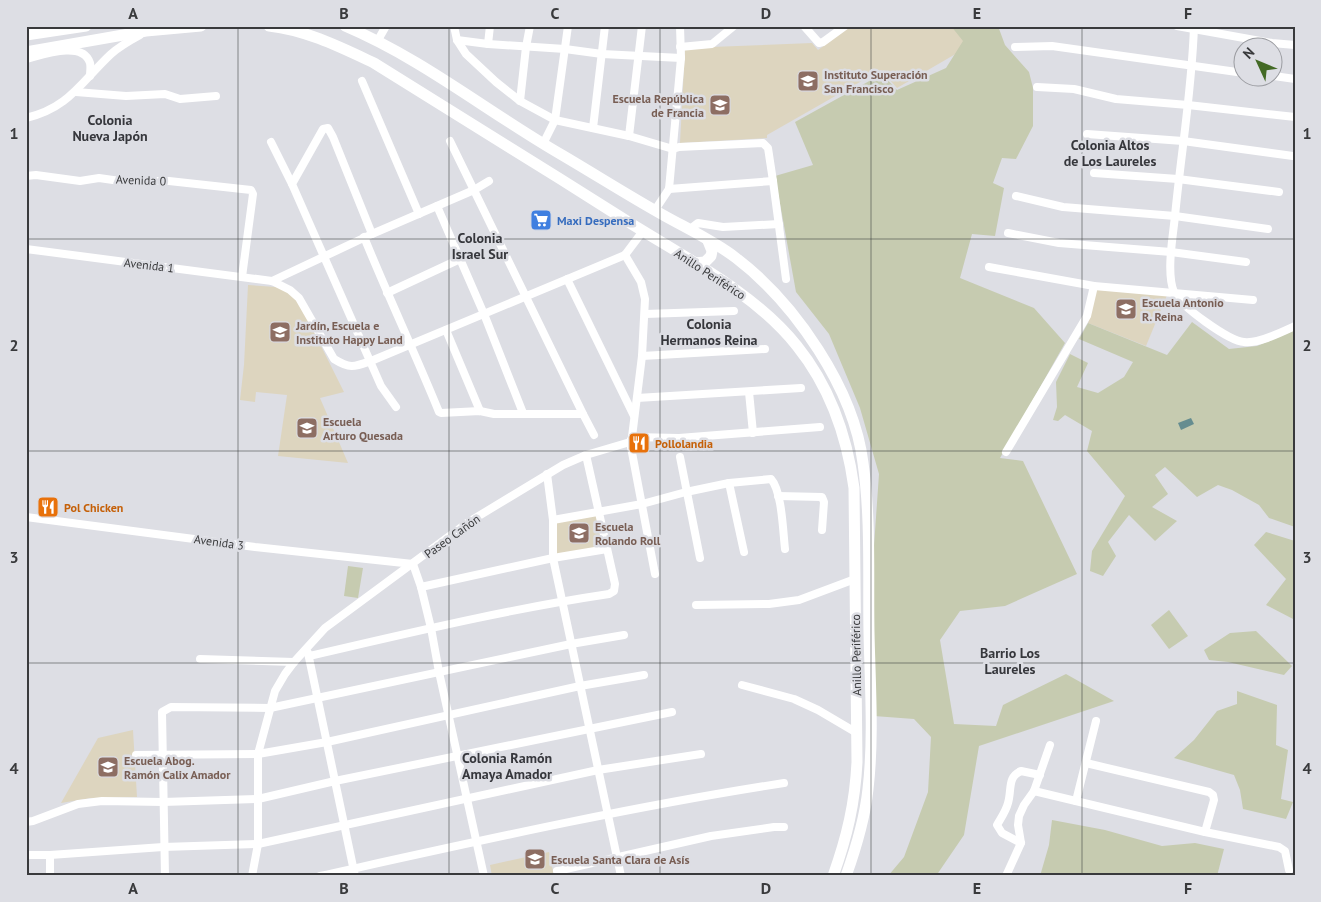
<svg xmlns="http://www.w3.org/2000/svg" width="1321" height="902" font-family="'PT Sans',sans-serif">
  <rect width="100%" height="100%" fill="#dddee4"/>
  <g fill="#ddd5bf">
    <polygon points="851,26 979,26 990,34 897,88 881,70 767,135 767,138 680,143 685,48 812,43 818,50"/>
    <polygon points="248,285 276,287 286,291 298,300 344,392 320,398 348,463 278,456 287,395 256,392 255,402 240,400 244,365"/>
    <polygon points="1096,288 1167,295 1146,346 1088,323"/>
    <polygon points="598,514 607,550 556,559 554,521"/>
    <polygon points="133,730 137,797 91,798 61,803 98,738"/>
    <polygon points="549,852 554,876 492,876 490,865"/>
  </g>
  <g fill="#c6cbb0">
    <polygon points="951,26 998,26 1005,45 1029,72 1033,88 1033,126 1016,159 1002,158 993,183 1004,188 995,236 972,234 960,278 1034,308 1065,343 1000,458 1023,461 1077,574 1005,606 960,611 940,640 954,724 996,726 1003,705 1066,674 1114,701 979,746 964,835 936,876 888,876 904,857 928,792 931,737 914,719 874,716 874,546 879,474 860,408 829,334 796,292 775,176 813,165 795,122 882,74 897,90 946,68 963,41"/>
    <polygon points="1192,322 1229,349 1257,346 1295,330 1295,527 1269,518 1259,505 1232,490 1218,485 1197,497 1165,467 1155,475 1168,494 1152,507 1177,521 1155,541 1129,515 1108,542 1116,556 1103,576 1090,571 1092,551 1125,496 1087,451 1092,431 1065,415 1058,421 1053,420 1057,407 1056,382 1070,354 1088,363 1077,387 1098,393 1124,377 1133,362 1079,339 1088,323 1167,355"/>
    <polygon points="1266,532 1295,541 1295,620 1266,605 1286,579 1254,545"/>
    <polygon points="348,566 363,568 358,598 344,596"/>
    <polygon points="1169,610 1188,636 1169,649 1151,625"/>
    <polygon points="1256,631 1292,666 1284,675 1228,662 1209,660 1204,650 1230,633"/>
    <polygon points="1237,691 1277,705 1276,745 1288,750 1281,799 1293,802 1286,819 1243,809 1240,790 1234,775 1174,758 1194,740 1217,711 1237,704"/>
    <polygon points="1052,820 1105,830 1162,846 1195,843 1224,849 1217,876 1040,876 1049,845"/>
  </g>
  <polygon fill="#658d90" points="1191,418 1194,424 1181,430 1178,423"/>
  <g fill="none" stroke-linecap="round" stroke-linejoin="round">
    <g stroke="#fff" stroke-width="8">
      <polyline points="454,26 457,40 466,54 496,82 520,101 555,120 629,136 673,149 679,147 763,143 768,148 773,181 786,279"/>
      <polyline points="804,26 819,43 823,42 845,26"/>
      <polyline points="1177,26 1272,43 1295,45"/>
      <path d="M1194,26C1192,90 1181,153 1175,216C1173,236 1166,273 1174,292C1180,306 1229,341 1244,342C1258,344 1282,332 1295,326"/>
      <polyline points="378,40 386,26"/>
      <polyline points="457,40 488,44 565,49 602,54 681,58"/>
      <polyline points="488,44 490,26"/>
      <polyline points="680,47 712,44 734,26"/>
      <polyline points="1015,47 1052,46 1244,73"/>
      <path d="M26,59C42,55 83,40 90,63C91,67 90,72 90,76"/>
      <polyline points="1274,76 1295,79"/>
      <polyline points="362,81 419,214"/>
      <polyline points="1037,87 1074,89 1116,99 1188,105 1295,117"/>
      <polyline points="76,92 126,96 165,94 180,99 216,96"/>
      <polyline points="520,101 526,47 530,26"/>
      <path d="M26,118C69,108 81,82 111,54C120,46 129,41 140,35"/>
      <polyline points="593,128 605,26"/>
      <polyline points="1087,134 1183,141 1293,156"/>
      <polyline points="629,136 642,26"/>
      <polyline points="450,141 583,414"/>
      <polyline points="271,142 292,184"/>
      <polyline points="543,144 555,120 568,26"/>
      <polyline points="1094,173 1178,179 1279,192"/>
      <polyline points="26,176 36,175 80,181 99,178 120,181 169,181 251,190 253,194 242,277"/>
      <polyline points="669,189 773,181"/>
      <polyline points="1016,196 1063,207 1175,216 1268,229"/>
      <polyline points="437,206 484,314 523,413"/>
      <polyline points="655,210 669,189 681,58 680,26"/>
      <polyline points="689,230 698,223 723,227 779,224"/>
      <polyline points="1008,233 1059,243 1171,252 1246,262"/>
      <polyline points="372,234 333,137 328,128 323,129 292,184 381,386 396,407"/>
      <path d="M364,237C388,296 415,353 439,412L441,413L480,411L494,414H583L594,435"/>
      <path d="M26,249L272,281L290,290L299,298L334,359C350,369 354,367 371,361L625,255"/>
      <polyline points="625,255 641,282 645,299 642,356 632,437 630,442"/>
      <polyline points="625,255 643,231"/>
      <polyline points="989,267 1094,286 1253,300"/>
      <polyline points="567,279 634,416"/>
      <polyline points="272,281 372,234 474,190 489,181"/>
      <polyline points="387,293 460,259"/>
      <polyline points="645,314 734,311"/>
      <polyline points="446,330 480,411"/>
      <polyline points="642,356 765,349"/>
      <polyline points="749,392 753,433"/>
      <polyline points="637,398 801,388"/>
      <polyline points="632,437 679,438 820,427"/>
      <polyline points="630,442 655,574"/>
      <polyline points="1006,452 1087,316 1094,286"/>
      <polyline points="680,457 700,558"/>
      <polyline points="547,474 553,520 553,558 621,876"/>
      <polyline points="729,483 744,552"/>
      <polyline points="778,496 822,497 824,502 822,530"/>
      <polyline points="26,517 255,547 413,564"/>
      <path d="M553,520L642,504L686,492L729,483L771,479C782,491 783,532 785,549"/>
      <polyline points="413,564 421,587 431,628 439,672 484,876"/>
      <polyline points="421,587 553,558 607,549"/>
      <polyline points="696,605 769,604 799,600 855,579"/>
      <polyline points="308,653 355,876"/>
      <path d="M309,656C409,633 508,609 609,594L614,591L615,584L586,455"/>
      <polyline points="200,659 294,662"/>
      <polyline points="742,685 794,699 818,710 857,733"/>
      <polyline points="136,755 258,754 327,742 580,686 644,675"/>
      <polyline points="1086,763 1209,792 1213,795 1214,800 1205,832"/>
      <polyline points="1034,791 1205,832 1279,847 1285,851 1289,870"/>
      <polyline points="1076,801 1096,721"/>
      <polyline points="26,822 33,821 78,804 102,801 163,802 258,799 335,781 672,712"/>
      <path d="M1021,843L1002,833L997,825C1001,818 1006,811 1008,803C1012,790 1007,777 1021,771L1040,775"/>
      <polyline points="26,855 50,855 163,847 258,844 598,770 701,754"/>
      <polyline points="50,855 50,876"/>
      <polyline points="557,871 711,836 774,827 784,827"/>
      <polyline points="165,876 162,712 171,707 270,708 571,644 624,635"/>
      <polyline points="252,876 258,844 258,754 275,691 285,674 294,662 325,628 467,523 563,465 586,455 630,442"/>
      <path d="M320,876C474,842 628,807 784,783"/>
      <polyline points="1006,876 1021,843 1018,825 1019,816 1024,805 1034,791 1050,745"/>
    </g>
    <g stroke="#fff" stroke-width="11">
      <path d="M269,26C306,30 340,47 374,63C459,116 545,169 630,223C686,258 756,294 797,346C830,387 847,436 854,488L857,762C855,803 847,837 833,876"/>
      <path d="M345,26C423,59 489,113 562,155C596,175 629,196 663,215C688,229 714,241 736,258C795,303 854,389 863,463C871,519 868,576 869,632C870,683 874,738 868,789C865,818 856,848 846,876"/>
      <polyline points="26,35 86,26"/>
      <polyline points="26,52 146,31 201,26"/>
      <polyline points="694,263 705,262 711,256 712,251 708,241"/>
    </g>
  </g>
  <path fill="none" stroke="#393a3c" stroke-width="1" stroke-opacity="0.55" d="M238,26V876M449,26V876M660,26V876M871,26V876M1082,26V876M26,239H1295M26,451H1295M26,663H1295"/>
  <defs>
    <g id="school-square" transform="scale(1.125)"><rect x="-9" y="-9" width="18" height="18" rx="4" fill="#8d6e63" stroke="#dddee4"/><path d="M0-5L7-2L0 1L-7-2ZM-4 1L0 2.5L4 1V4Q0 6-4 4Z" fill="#fff"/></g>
    <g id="supermarket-square" transform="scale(1.125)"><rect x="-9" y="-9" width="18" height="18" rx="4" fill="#3f7fe0" stroke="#dddee4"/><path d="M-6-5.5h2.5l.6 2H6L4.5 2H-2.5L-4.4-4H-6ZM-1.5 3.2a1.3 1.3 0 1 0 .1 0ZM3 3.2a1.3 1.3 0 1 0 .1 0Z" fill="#fff"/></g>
    <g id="restaurant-square" transform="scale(1.125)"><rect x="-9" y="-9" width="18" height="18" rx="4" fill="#e8710a" stroke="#dddee4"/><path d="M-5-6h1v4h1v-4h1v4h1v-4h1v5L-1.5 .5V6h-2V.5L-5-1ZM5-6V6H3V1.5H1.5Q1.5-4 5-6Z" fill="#fff"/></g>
  </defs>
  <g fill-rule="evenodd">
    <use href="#school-square" x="808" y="81"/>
    <use href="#school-square" x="720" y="105"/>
    <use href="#supermarket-square" x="541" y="220"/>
    <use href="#school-square" x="1126" y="309"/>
    <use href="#school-square" x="280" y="332"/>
    <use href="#school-square" x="307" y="428"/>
    <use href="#restaurant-square" x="639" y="443"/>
    <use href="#restaurant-square" x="48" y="507"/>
    <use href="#school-square" x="579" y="533"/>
    <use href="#school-square" x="108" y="767"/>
    <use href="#school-square" x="535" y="859"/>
  </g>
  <g text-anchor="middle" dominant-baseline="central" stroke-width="5" stroke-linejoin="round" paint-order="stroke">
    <g font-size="12" font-weight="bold" fill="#785e54" stroke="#dddee4" text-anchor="start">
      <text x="824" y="74">Instituto Superación<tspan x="824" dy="14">San Francisco</tspan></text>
      <text x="704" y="98" text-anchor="end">Escuela República<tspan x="704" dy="14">de Francia</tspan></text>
      <text x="1142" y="302">Escuela Antonio<tspan x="1142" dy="14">R. Reina</tspan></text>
      <text x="296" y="325">Jardín, Escuela e<tspan x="296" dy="14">Instituto Happy Land</tspan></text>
      <text x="323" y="421">Escuela<tspan x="323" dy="14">Arturo Quesada</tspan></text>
      <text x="595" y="526">Escuela<tspan x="595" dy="14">Rolando Roll</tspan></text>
      <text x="124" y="760">Escuela Abog.<tspan x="124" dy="14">Ramón Calix Amador</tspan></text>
      <text x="551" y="859">Escuela Santa Clara de Asís</text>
    </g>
    <g font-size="12" fill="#393a3c" stroke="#dddee4">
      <text transform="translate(141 180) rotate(2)">Avenida 0</text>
      <text transform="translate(149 265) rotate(7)">Avenida 1</text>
      <text transform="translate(710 274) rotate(33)">Anillo Periférico</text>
      <text transform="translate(452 536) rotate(-36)">Paseo Cañón</text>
      <text transform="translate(219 542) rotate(8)">Avenida 3</text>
      <text transform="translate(856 655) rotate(-91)">Anillo Periférico</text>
    </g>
    <g font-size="12" font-weight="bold" fill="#366cbe" stroke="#dddee4" text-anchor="start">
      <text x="557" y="220">Maxi Despensa</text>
    </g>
    <g font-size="12" font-weight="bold" fill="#c56008" stroke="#dddee4" text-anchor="start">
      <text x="655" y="443">Pollolandia</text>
      <text x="64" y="507">Pol Chicken</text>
    </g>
    <g font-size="14" font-weight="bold" fill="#36373c" stroke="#dddee4">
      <text x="110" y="120">Colonia<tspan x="110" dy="16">Nueva Japón</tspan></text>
      <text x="1110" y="145">Colonia Altos<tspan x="1110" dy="16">de Los Laureles</tspan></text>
      <text x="480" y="238">Colonia<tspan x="480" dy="16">Israel Sur</tspan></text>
      <text x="709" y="324">Colonia<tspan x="709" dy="16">Hermanos Reina</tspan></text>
      <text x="1010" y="653">Barrio Los<tspan x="1010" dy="16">Laureles</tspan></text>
      <text x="507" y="758">Colonia Ramón<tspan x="507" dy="16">Amaya Amador</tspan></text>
    </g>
  </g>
  <rect width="1321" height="902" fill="none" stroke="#dddee4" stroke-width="55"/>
  <g transform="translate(1258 62) rotate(314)"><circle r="24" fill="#dddee4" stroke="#9b9ca1"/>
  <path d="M0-4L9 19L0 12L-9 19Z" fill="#436a25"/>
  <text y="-8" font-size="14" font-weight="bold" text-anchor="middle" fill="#393a3c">N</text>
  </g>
  <rect x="28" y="28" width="1266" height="846" fill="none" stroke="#393a3c" stroke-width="2"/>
  <g font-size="16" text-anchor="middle" font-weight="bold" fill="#393a3c">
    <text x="133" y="19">A</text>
    <text x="344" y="19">B</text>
    <text x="555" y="19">C</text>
    <text x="766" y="19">D</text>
    <text x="977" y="19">E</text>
    <text x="1188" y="19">F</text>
    <text x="14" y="139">1</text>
    <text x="1307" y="139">1</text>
    <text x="14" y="351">2</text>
    <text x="1307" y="351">2</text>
    <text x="14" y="563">3</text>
    <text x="1307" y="563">3</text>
    <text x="14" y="774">4</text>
    <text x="1307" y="774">4</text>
    <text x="133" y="894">A</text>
    <text x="344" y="894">B</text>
    <text x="555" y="894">C</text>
    <text x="766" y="894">D</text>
    <text x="977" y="894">E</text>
    <text x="1188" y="894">F</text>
  </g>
</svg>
